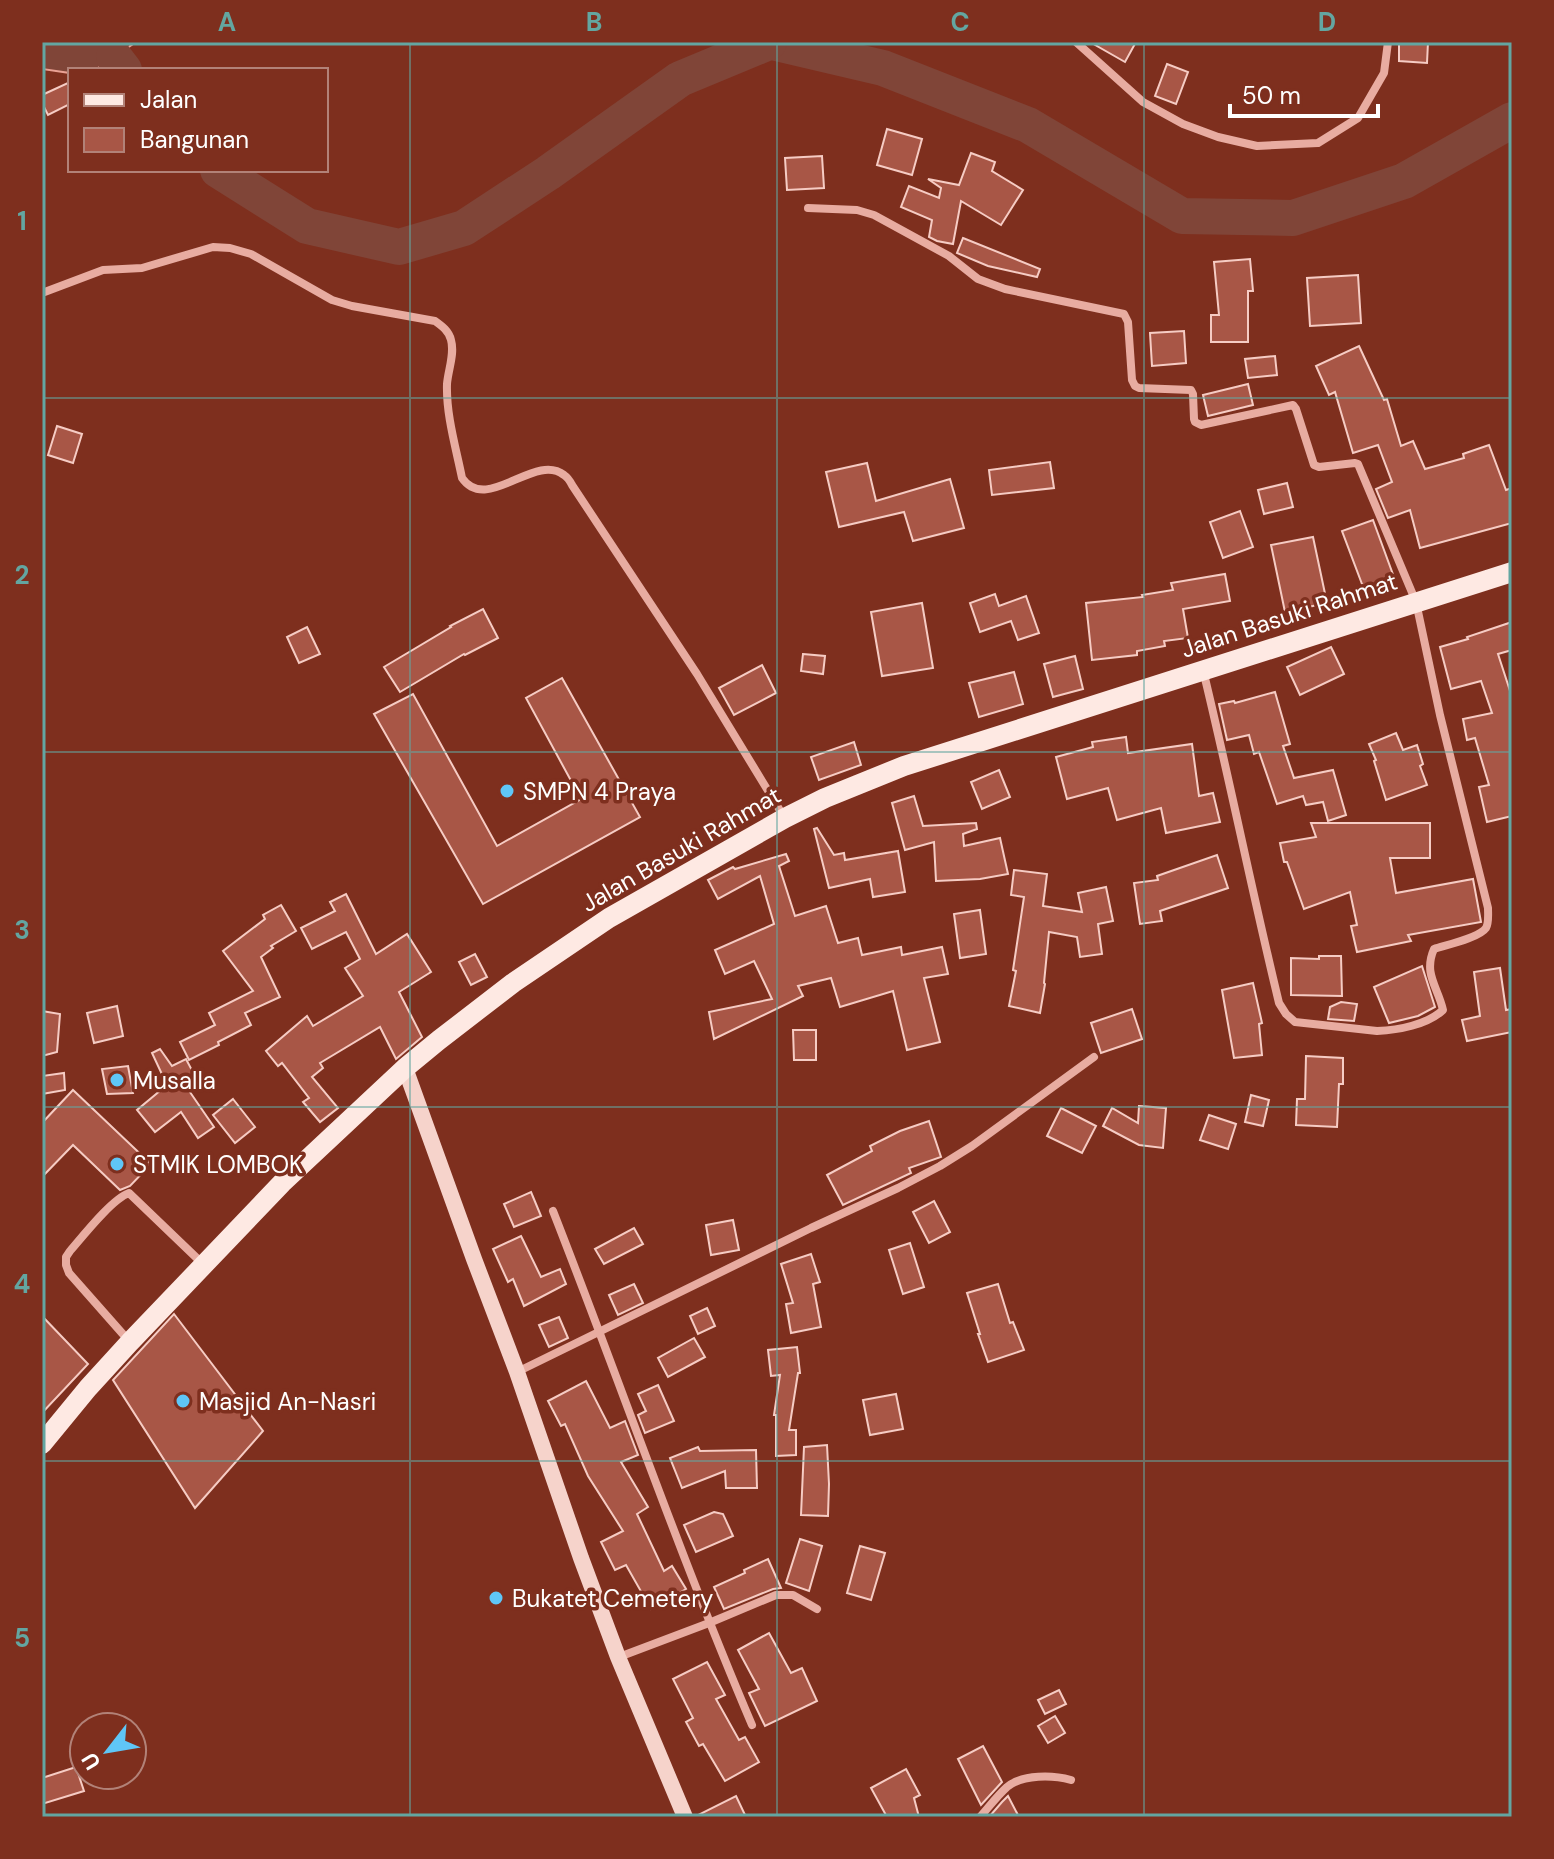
<svg xmlns="http://www.w3.org/2000/svg" width="1554" height="1859" font-family="'DM Sans',sans-serif">
  <rect width="100%" height="100%" fill="#7e2f1e"/>
  <polygon fill="#804538" stroke="#eaa194" stroke-width="2" points="42,42 136,42 95,70 70,70 70,73 42,69"/>
  <g fill="none" stroke-linecap="round" stroke-linejoin="round">
    <g stroke="#804538" stroke-width="36">
      <polyline points="772,42 883,68 1028,125 1182,216 1293,218 1404,181 1512,120"/>
      <polyline points="114,57 124,70"/>
      <polyline points="218,170 307,226 399,247 464,228 548,173 680,79 769,42"/>
    </g>
  </g>
  <g fill="#a85646" stroke="#f6ccc4" stroke-width="2">
    <polygon points="1090,42 1136,42 1125,62"/>
    <polygon points="1399,42 1428,42 1427,63 1399,61"/>
    <polygon points="1167,64 1188,72 1176,104 1155,96"/>
    <polygon points="70,82 70,104 48,115 42,103 42,95"/>
    <polygon points="887,129 922,139 912,175 877,165"/>
    <polygon points="971,153 995,162 992,171 1023,190 1001,225 961,201 953,244 937,241 929,237 932,220 901,207 909,186 939,198 941,188 928,179 959,185"/>
    <polygon points="822,156 824,188 787,190 785,158"/>
    <polygon points="963,238 1040,269 1037,277 988,266 957,253"/>
    <polygon points="1250,259 1253,291 1248,291 1248,342 1211,342 1211,315 1219,315 1214,262"/>
    <polygon points="1358,275 1361,323 1310,326 1307,278"/>
    <polygon points="1184,331 1186,363 1152,366 1150,333"/>
    <polygon points="1359,346 1384,400 1387,399 1401,446 1413,441 1425,469 1464,458 1463,454 1489,445 1506,490 1512,488 1512,523 1420,548 1410,510 1388,518 1376,489 1392,482 1378,445 1353,453 1335,392 1329,395 1316,366"/>
    <polygon points="1275,356 1277,375 1248,378 1245,359"/>
    <polygon points="1248,384 1253,405 1208,416 1203,395"/>
    <polygon points="57,426 82,434 73,463 48,455"/>
    <polygon points="1050,462 1054,488 992,495 989,470"/>
    <polygon points="867,463 876,501 950,479 964,528 913,541 904,512 839,527 826,472"/>
    <polygon points="1287,483 1293,507 1264,514 1258,490"/>
    <polygon points="1240,511 1253,547 1223,558 1210,522"/>
    <polygon points="1373,520 1395,580 1365,592 1342,531"/>
    <polygon points="1313,537 1327,603 1285,612 1271,545"/>
    <polygon points="1225,574 1230,601 1183,609 1188,638 1164,641 1165,646 1137,651 1137,655 1092,660 1086,603 1143,597 1142,595 1173,590 1171,583"/>
    <polygon points="995,594 999,606 1026,596 1039,633 1018,640 1011,621 980,632 970,603"/>
    <polygon points="922,603 933,668 882,676 871,612"/>
    <polygon points="483,609 498,638 465,655 464,654 400,692 384,667 451,627 450,626"/>
    <polygon points="1512,622 1512,650 1498,654 1512,697 1512,816 1487,822 1479,787 1489,785 1475,738 1467,740 1463,719 1492,713 1481,681 1451,689 1440,647 1468,639 1467,637"/>
    <polygon points="307,627 320,654 299,663 287,637"/>
    <polygon points="1331,647 1344,674 1300,695 1287,667"/>
    <polygon points="803,654 825,656 823,674 801,671"/>
    <polygon points="1075,656 1083,689 1053,697 1044,664"/>
    <polygon points="762,665 776,693 734,715 719,688"/>
    <polygon points="1014,672 1023,704 979,717 969,683"/>
    <polygon points="562,678 640,817 483,904 374,714 413,694 497,846 581,799 526,698"/>
    <polygon points="1275,692 1290,744 1283,746 1294,778 1333,770 1346,815 1328,821 1323,802 1306,805 1303,796 1277,804 1259,752 1254,754 1249,735 1227,740 1219,704 1234,701 1235,703"/>
    <polygon points="1396,733 1403,750 1417,745 1423,764 1420,766 1427,785 1386,800 1374,761 1376,760 1369,744"/>
    <polygon points="1126,737 1128,753 1192,744 1199,796 1213,793 1220,822 1166,833 1161,808 1117,820 1108,788 1067,799 1056,757 1093,747 1092,742"/>
    <polygon points="854,742 861,765 819,780 811,757"/>
    <polygon points="999,770 1010,797 982,809 971,782"/>
    <polygon points="914,796 923,826 976,823 977,829 963,834 964,846 1000,838 1008,874 980,879 936,881 934,842 905,850 892,803"/>
    <polygon points="1311,823 1430,823 1430,858 1390,858 1396,893 1473,879 1481,922 1408,935 1411,941 1357,952 1351,926 1357,925 1350,892 1304,909 1287,862 1284,862 1280,843 1316,837"/>
    <polygon points="817,828 834,855 844,853 845,860 898,851 905,892 873,897 870,879 829,888 814,829"/>
    <polygon points="786,854 789,861 779,866 795,916 826,906 838,943 858,938 862,955 901,947 902,955 942,947 948,974 924,978 940,1042 907,1050 893,991 840,1007 831,978 798,986 803,996 714,1039 709,1012 772,999 754,961 725,974 715,950 774,924 760,876 718,899 708,880 733,867 735,869"/>
    <polygon points="1217,855 1228,888 1160,911 1162,921 1140,924 1134,883 1158,880 1157,876"/>
    <polygon points="1014,870 1047,874 1043,906 1082,912 1078,893 1106,887 1113,921 1098,924 1102,954 1080,957 1077,937 1049,932 1044,983 1045,984 1040,1013 1009,1006 1016,971 1013,970 1024,897 1011,895"/>
    <polygon points="346,894 376,954 407,934 431,972 399,992 422,1037 396,1059 380,1027 320,1063 323,1068 312,1077 338,1108 320,1122 303,1102 309,1098 282,1063 278,1066 266,1051 307,1016 313,1026 363,996 345,968 360,959 346,932 312,949 301,928 335,911 330,902"/>
    <polygon points="281,905 296,931 271,946 273,948 261,957 280,997 245,1013 251,1025 218,1042 219,1045 189,1060 180,1042 215,1025 209,1013 253,991 223,951 265,919 263,915"/>
    <polygon points="980,910 986,954 960,958 954,914"/>
    <polygon points="475,954 487,977 471,985 459,962"/>
    <polygon points="1319,956 1341,956 1342,996 1291,995 1291,958 1319,959"/>
    <polygon points="1422,966 1435,1007 1418,1016 1389,1023 1374,987"/>
    <polygon points="1500,968 1506,1010 1512,1009 1512,1032 1467,1041 1462,1020 1480,1016 1474,972"/>
    <polygon points="1253,983 1262,1023 1259,1024 1262,1055 1234,1058 1222,990"/>
    <polygon points="1341,1002 1357,1004 1354,1021 1328,1019 1330,1007"/>
    <polygon points="117,1006 123,1036 94,1043 87,1013"/>
    <polygon points="1132,1009 1142,1039 1101,1053 1091,1023"/>
    <polygon points="42,1011 60,1014 57,1052 42,1056"/>
    <polygon points="793,1030 816,1030 816,1060 794,1060"/>
    <polygon points="160,1049 172,1066 186,1059 195,1076 183,1082 214,1127 198,1138 181,1112 155,1132 137,1110 167,1085 152,1053"/>
    <polygon points="1306,1056 1343,1058 1343,1084 1339,1084 1337,1127 1296,1125 1297,1099 1305,1099"/>
    <polygon points="128,1066 133,1093 107,1094 102,1069"/>
    <polygon points="64,1073 65,1090 42,1094 42,1076"/>
    <polygon points="73,1090 151,1164 130,1186 120,1190 73,1145 42,1177 42,1123"/>
    <polygon points="1251,1095 1269,1100 1263,1126 1245,1122"/>
    <polygon points="233,1099 255,1127 235,1143 213,1115"/>
    <polygon points="1139,1106 1166,1108 1163,1148 1139,1145 1103,1126 1112,1108 1138,1123"/>
    <polygon points="1061,1108 1096,1126 1082,1153 1047,1136"/>
    <polygon points="1209,1115 1236,1124 1228,1149 1200,1140"/>
    <polygon points="929,1121 941,1157 909,1168 911,1173 843,1205 827,1175 872,1151 870,1146 900,1131"/>
    <polygon points="531,1192 541,1216 514,1227 504,1204"/>
    <polygon points="934,1201 950,1232 929,1243 913,1212"/>
    <polygon points="733,1220 739,1250 711,1255 706,1225"/>
    <polygon points="634,1228 643,1244 604,1264 595,1249"/>
    <polygon points="521,1236 541,1277 560,1269 566,1284 524,1306 513,1279 508,1282 493,1249"/>
    <polygon points="910,1243 924,1287 903,1294 889,1250"/>
    <polygon points="811,1254 820,1282 813,1284 821,1327 791,1333 786,1304 793,1303 781,1264"/>
    <polygon points="634,1284 643,1303 618,1315 609,1295"/>
    <polygon points="998,1284 1010,1323 1013,1322 1024,1350 988,1362 978,1334 980,1334 967,1293"/>
    <polygon points="707,1308 715,1326 698,1334 690,1316"/>
    <polygon points="174,1314 263,1431 195,1508 113,1380"/>
    <polygon points="42,1316 88,1364 42,1413"/>
    <polygon points="559,1317 568,1338 549,1347 539,1325"/>
    <polygon points="694,1338 705,1357 668,1377 658,1358"/>
    <polygon points="797,1347 800,1373 798,1373 789,1430 796,1430 796,1455 776,1456 776,1415 774,1415 780,1375 771,1376 768,1350"/>
    <polygon points="586,1381 610,1428 625,1421 638,1455 621,1462 648,1507 637,1514 664,1571 672,1566 686,1589 651,1609 626,1565 615,1570 601,1542 623,1531 588,1476 565,1424 561,1426 548,1401"/>
    <polygon points="658,1385 674,1421 645,1433 638,1415 646,1411 638,1394"/>
    <polygon points="896,1394 903,1429 870,1435 863,1400"/>
    <polygon points="827,1445 829,1484 828,1516 801,1515 804,1447"/>
    <polygon points="698,1447 700,1451 756,1450 757,1488 726,1488 725,1471 682,1488 670,1458"/>
    <polygon points="714,1512 723,1514 733,1536 696,1552 684,1525"/>
    <polygon points="800,1539 822,1546 809,1591 786,1583"/>
    <polygon points="860,1546 885,1553 871,1600 847,1593"/>
    <polygon points="768,1559 781,1588 773,1589 724,1609 714,1587 745,1573 744,1570"/>
    <polygon points="769,1633 791,1673 802,1668 817,1701 765,1726 749,1693 759,1689 738,1650"/>
    <polygon points="707,1662 725,1695 716,1699 739,1740 745,1737 759,1762 725,1781 703,1744 699,1746 686,1722 693,1718 673,1679"/>
    <polygon points="1059,1690 1066,1704 1045,1714 1038,1700"/>
    <polygon points="1055,1716 1065,1733 1048,1743 1038,1726"/>
    <polygon points="983,1746 1002,1782 981,1805 958,1759"/>
    <polygon points="76,1767 84,1791 42,1804 42,1778"/>
    <polygon points="906,1769 920,1795 914,1798 919,1817 887,1817 871,1788"/>
    <polygon points="736,1796 746,1817 696,1817 696,1816"/>
    <polygon points="1008,1796 1019,1817 989,1817 1002,1802"/>
  </g>
  <g fill="none" stroke-linecap="round" stroke-linejoin="round">
    <g stroke="#e8aca1" stroke-width="8">
      <polyline points="1076,42 1143,102 1183,124 1218,137 1257,146 1318,143 1358,118 1384,73 1388,42"/>
      <path d="M808,208L857,210L874,215L949,256L978,279L1005,289L1124,314L1128,322L1132,380L1135,386L1139,388L1191,390L1193,394L1194,419L1195,422L1201,425L1293,405L1296,409L1314,465L1319,467L1355,463L1358,464L1416,602L1440,715L1488,908C1488,914 1489,923 1486,928C1479,938 1446,945 1434,949C1423,974 1438,987 1443,1010C1427,1025 1398,1030 1377,1031L1295,1022L1286,1014L1279,1003C1252,892 1230,781 1203,670"/>
      <path d="M42,293L103,270L142,268L213,247L230,248L251,254L332,300L352,306L435,321C442,326 449,331 451,340C455,354 448,370 447,384C446,415 456,448 462,478C487,514 535,452 564,475C567,477 570,481 572,485L697,674L784,817"/>
      <path d="M553,1211C620,1382 680,1556 752,1725"/>
      <path d="M129,1341L69,1273L66,1265V1257L70,1251C83,1236 112,1199 129,1193L204,1265"/>
      <polyline points="517,1372 811,1228 898,1188 940,1166 972,1146 1094,1057"/>
      <polyline points="619,1657 709,1623 776,1595 793,1595 817,1609"/>
      <path d="M980,1817C989,1807 997,1796 1007,1787C1023,1774 1053,1775 1071,1780"/>
    </g>
    <polyline stroke="#f6d3cb" stroke-width="16" points="405,1068 474,1259 517,1372 581,1558 618,1657 685,1817"/>
    <polyline stroke="#fee9e3" stroke-width="20" points="42,1444 88,1388 130,1342 282,1183 405,1068 439,1040 513,983 609,918 785,818 825,798 904,766 1512,572"/>
  </g>
  <path fill="none" stroke="#63a6a1" stroke-width="2" stroke-opacity="0.55" d="M410,42V1817M777,42V1817M1144,42V1817M42,398H1512M42,752H1512M42,1107H1512M42,1461H1512"/>
  <g fill="#5fc6f7" stroke="#7e2f1e" stroke-width="3">
    <circle cx="507" cy="791" r="8"/>
    <circle cx="117" cy="1080" r="8"/>
    <circle cx="117" cy="1164" r="8"/>
    <circle cx="183" cy="1401" r="8"/>
    <circle cx="496" cy="1598" r="8"/>
  </g>
  <g text-anchor="middle" dominant-baseline="central" stroke-width="7" stroke-linejoin="round" paint-order="stroke">
    <g font-size="24" fill="#fff" stroke="#7e2f1e">
      <text transform="translate(1289 615) rotate(-18)">Jalan Basuki Rahmat</text>
      <text transform="translate(681 849) rotate(-30)">Jalan Basuki Rahmat</text>
    </g>
    <g font-size="24" fill="#fff" stroke="#7e2f1e" text-anchor="start">
      <text x="523" y="791">SMPN 4 Praya</text>
      <text x="133" y="1080">Musalla</text>
      <text x="133" y="1164">STMIK LOMBOK</text>
      <text x="199" y="1401">Masjid An-Nasri</text>
      <text x="512" y="1598">Bukatet Cemetery</text>
    </g>
  </g>
  <rect width="1554" height="1859" fill="none" stroke="#7e2f1e" stroke-width="88"/>
  <rect x="68" y="68" width="260" height="104" fill="#7e2f1e" stroke="#b28278" stroke-width="2"/>
  <rect x="84" y="94" width="40" height="12" fill="#fee9e3" stroke="#b28278" stroke-width="2"/>
  <text x="140" y="108" font-size="24" fill="#ffffff">Jalan</text>
  <rect x="84" y="128" width="40" height="24" fill="#a85646" stroke="#b28278" stroke-width="2"/>
  <text x="140" y="148" font-size="24" fill="#ffffff">Bangunan</text>
  <g transform="translate(108 1751) rotate(239)"><circle r="38" fill="#7e2f1e" stroke="#b28278" stroke-width="2"/>
  <path d="M0-6L14 30L0 20L-14 30Z" fill="#5fc6f7"/>
  <text y="-12" font-size="22" font-weight="bold" text-anchor="middle" fill="#ffffff">U</text>
  </g>
  <path d="M1230 104v12h148v-12" fill="none" stroke="#ffffff" stroke-width="4"/>
  <text x="1242" y="104" font-size="24" fill="#ffffff" stroke="#7e2f1e" stroke-width="6" paint-order="stroke">50 m</text>
  <rect x="44" y="44" width="1466" height="1771" fill="none" stroke="#63a6a1" stroke-width="3"/>
  <g font-size="26" text-anchor="middle" font-weight="bold" fill="#63a6a1">
    <text x="227" y="31">A</text>
    <text x="594" y="31">B</text>
    <text x="960" y="31">C</text>
    <text x="1327" y="31">D</text>
    <text x="22" y="230">1</text>
    <text x="22" y="584">2</text>
    <text x="22" y="939">3</text>
    <text x="22" y="1293">4</text>
    <text x="22" y="1647">5</text>
  </g>
</svg>
